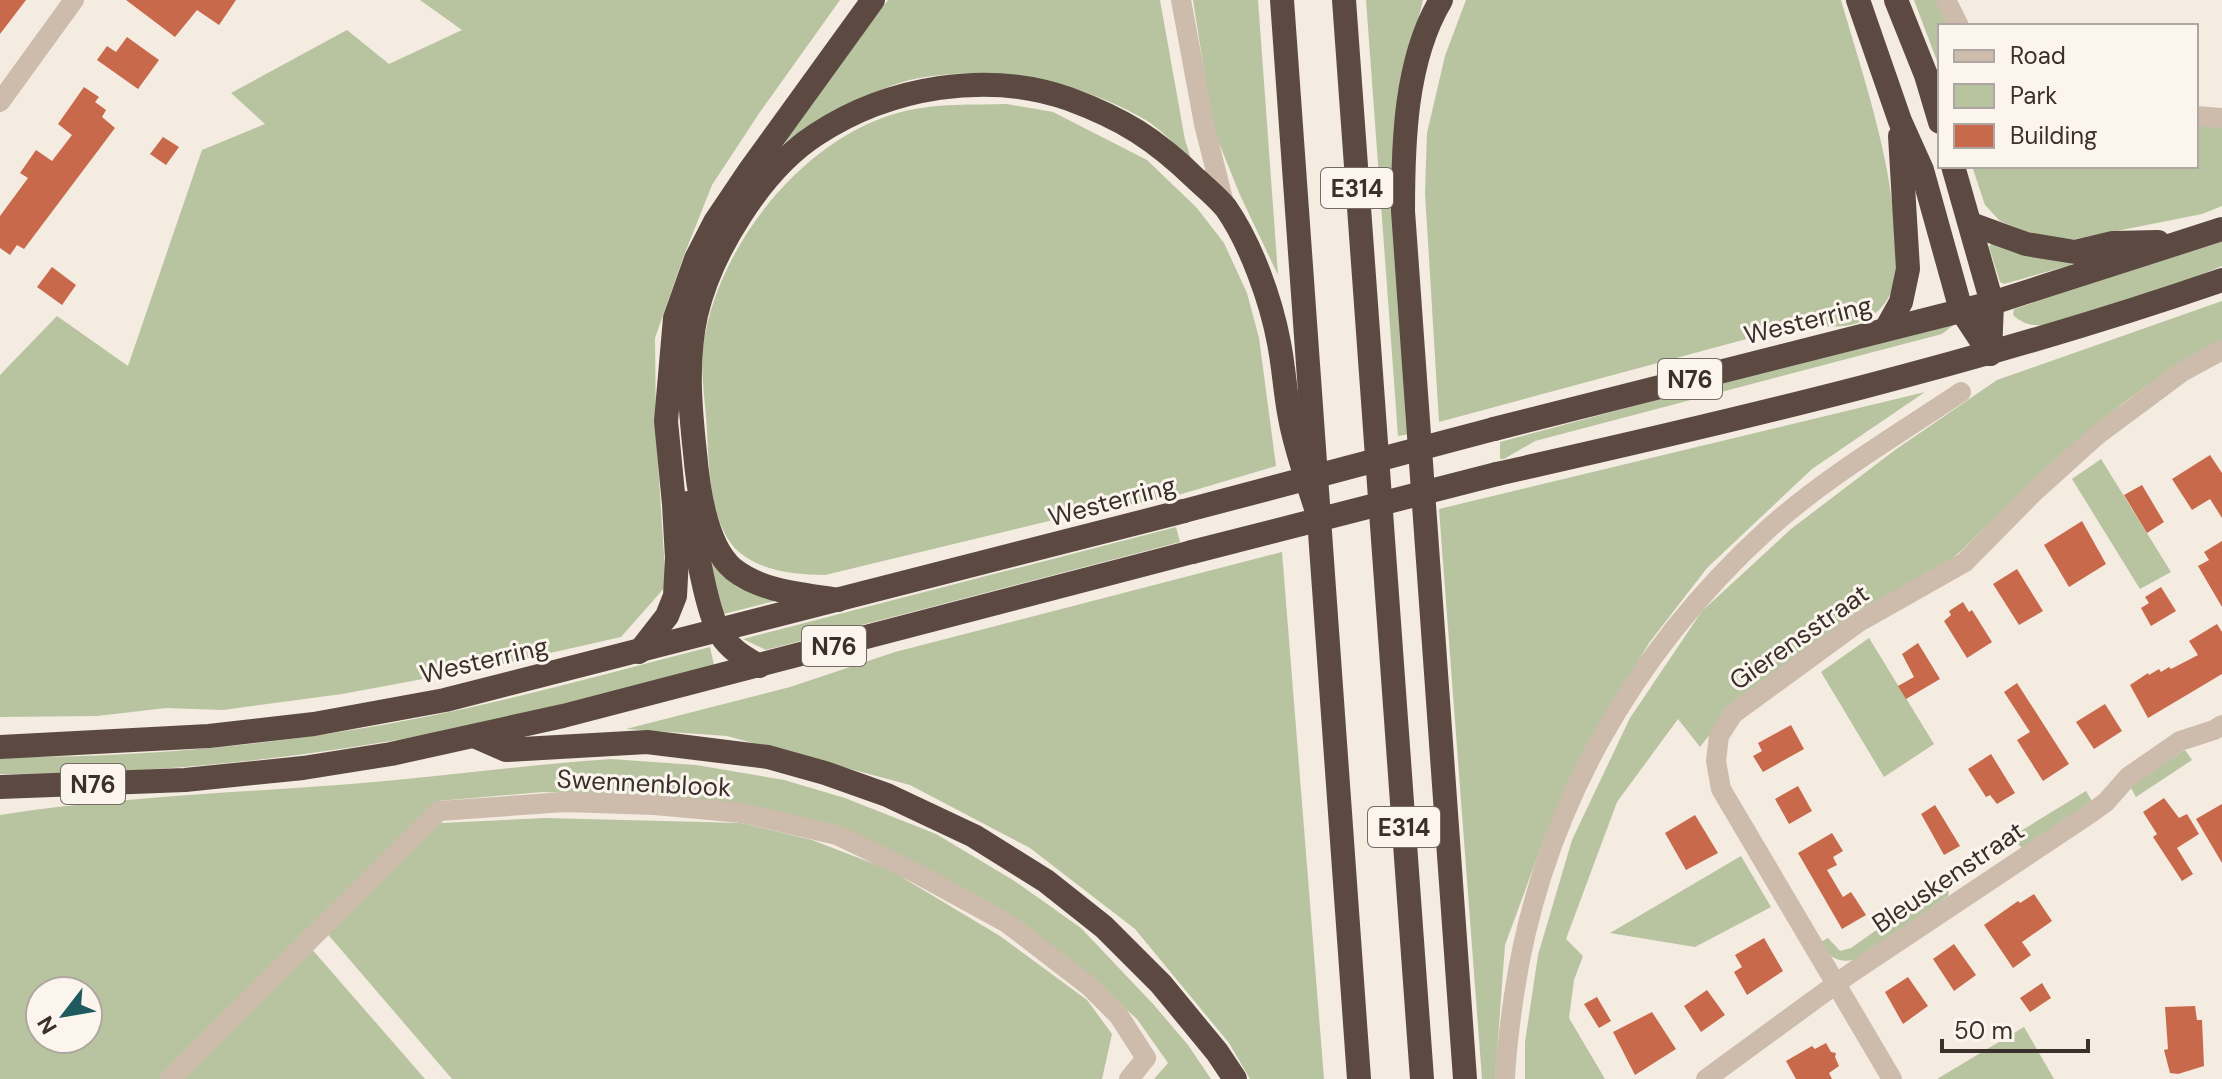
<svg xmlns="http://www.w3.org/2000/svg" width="2222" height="1079" font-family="'DM Sans',sans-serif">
  <rect width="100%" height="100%" fill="#f4ebe1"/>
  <g fill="#b8c4a0" fill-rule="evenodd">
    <polygon points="420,0 840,0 760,112 712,185 683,258 655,338 656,432 666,586 621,637 493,666 342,694 223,710 166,708 97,716 0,717 0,375 57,316 128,366 202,150 265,124 231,93 347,30 389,64 462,30"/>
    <path d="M888,0H1160L1185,140L1191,159C1176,146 1161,129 1144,119C1078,81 995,64 919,78C876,86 817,121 781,145Z"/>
    <polygon points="1193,0 1258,0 1278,275 1240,195 1213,128"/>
    <polygon points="1366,0 1423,0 1412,46 1410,434 1398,436"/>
    <path d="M1466,0H1841C1863,76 1890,153 1895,232C1896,246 1898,262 1896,275C1890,315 1856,332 1820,325L1824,318L1439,422L1425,193L1427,133L1445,56Z"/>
    <polygon points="1914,0 1937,0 1949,26 1940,26 1940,69"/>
    <path d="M1007,104L1053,112L1147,160L1197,208L1224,243L1247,293L1259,338L1276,466L1168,498L1086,512L825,575C795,574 763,572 739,552C710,527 709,468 707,432C706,405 700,374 703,347C716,247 804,135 905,111C938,103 973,105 1007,104Z"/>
    <polygon points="2196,123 2222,125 2222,206 2202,214 2066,241 2029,233 2000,221 1985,205 1972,166 2196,166"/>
    <path d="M2222,241V266L2183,282L2057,323C2040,326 2027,328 2013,315L2014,309Z"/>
    <polygon points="1992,243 2072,261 2071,265 2004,284 2000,282 1989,247"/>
    <polygon points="2222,301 2222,340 2173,367 2123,403 2049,465 1960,552 1930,575 1857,611 1735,702 1700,747 1678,719 1617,802 1566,939 1583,956 1574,980 1569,1018 1605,1079 1525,1079 1525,1042 1538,955 1572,840 1630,718 1702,611 1791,529 1895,450 1997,380"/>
    <polygon points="1954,320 1956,323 1942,334 1535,441 1504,459 1500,459 1500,442"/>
    <polygon points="1925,392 1812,469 1707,568 1649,643 1588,745 1544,839 1505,945 1495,1079 1482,1079 1439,509"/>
    <polygon points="2101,459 2171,572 2140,589 2072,479"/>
    <polygon points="1176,527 1180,542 766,650 743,639"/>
    <polygon points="706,544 776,599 775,601 720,615"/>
    <polygon points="1282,552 1324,1079 1250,1079 1229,1043 1135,929 1030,848 910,785 727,736 626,729 790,687 895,652"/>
    <polygon points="1869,638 1934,744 1884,777 1821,672"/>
    <path d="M710,647L714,665C624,688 533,715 442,732C297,759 148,775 0,774V757C154,758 312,742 463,709C546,691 628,668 710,647Z"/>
    <polygon points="2185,750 2192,760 2136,797 2130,786"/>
    <path d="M611,759L696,765L784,780L845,798L936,834L1013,880L1081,928L1154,1005L1188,1045L1211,1079H1154L1168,1063L1137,1019L1078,965L860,836L609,795L543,792L438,801L441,823L545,818L741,823L812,840L890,870L1000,936L1087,1000L1112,1034L1102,1079H452L325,931L310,947L425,1079H0V815C116,797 234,793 351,784C438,777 524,765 611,759ZM40,991H88V1039H40Z"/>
    <polygon points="2086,791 2092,801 2022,848 2011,837"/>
    <polygon points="1741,856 1771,907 1695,947 1610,933"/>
    <path d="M1943,883L1949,892L1948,896L1858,959C1838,964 1831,958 1819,943L1828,938L1840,951L1851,948Z"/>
    <polygon points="2024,1027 2054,1079 1937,1079"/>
  </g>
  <g fill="#c8694b">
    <polygon points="0,0 26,0 0,34"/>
    <polygon points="126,0 236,0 219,25 197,10 175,37"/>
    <polygon points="127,37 159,60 138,89 97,60 107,46 116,52"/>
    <polygon points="84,87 99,97 95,102 106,110 102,117 115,128 24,249 17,245 10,255 0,248 0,216 28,178 20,173 36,150 52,161 72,135 58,124"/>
    <polygon points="163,137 179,147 166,165 150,154"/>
    <polygon points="52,267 76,285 62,305 37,287"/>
    <polygon points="2210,455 2222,473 2222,518 2210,499 2192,510 2172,479"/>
    <polygon points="2142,485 2164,522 2147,533 2124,495"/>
    <polygon points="2082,521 2106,564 2069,587 2044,545"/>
    <polygon points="2222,541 2222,607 2198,566 2209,560 2204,552"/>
    <polygon points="2017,569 2043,611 2019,625 1993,584"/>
    <polygon points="2161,587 2176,611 2151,626 2141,608 2149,603 2145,597"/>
    <polygon points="1963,602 1969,612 1972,610 1992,642 1967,658 1944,621 1951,615 1949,611"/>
    <polygon points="2217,624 2222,632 2222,674 2148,718 2130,685 2148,673 2149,675 2159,669 2161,672 2169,667 2171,669 2198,655 2189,641"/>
    <polygon points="1918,643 1940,679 1906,699 1898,686 1914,677 1902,654"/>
    <polygon points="2017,683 2069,764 2043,781 2017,740 2030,732 2004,692"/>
    <polygon points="2105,704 2122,731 2094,749 2076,722"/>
    <polygon points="1791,725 1804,749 1763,772 1753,756 1762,751 1758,743"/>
    <polygon points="1991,754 2015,793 1997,804 1990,795 1986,797 1968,769"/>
    <polygon points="1798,786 1812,811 1789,824 1775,799"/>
    <polygon points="2164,798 2179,818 2187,814 2199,834 2177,848 2193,874 2182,881 2153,837 2157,834 2143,812"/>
    <polygon points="2222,804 2222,863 2196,819"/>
    <polygon points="1935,805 1960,846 1944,855 1921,814"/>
    <polygon points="1695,815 1718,853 1686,870 1665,833"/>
    <polygon points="1832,833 1843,851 1833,857 1837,865 1827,870 1843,897 1851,892 1866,915 1842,929 1798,853"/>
    <polygon points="2034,894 2052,921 2022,942 2031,955 2013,968 1984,925 2018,901 2020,903"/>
    <polygon points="1764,938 1783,971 1747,995 1734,972 1742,967 1735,955"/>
    <polygon points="1954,944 1976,975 1954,991 1933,959"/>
    <polygon points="1908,977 1928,1006 1903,1024 1885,992"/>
    <polygon points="2042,983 2051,998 2030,1012 2020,998"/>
    <polygon points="1707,990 1725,1015 1701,1032 1684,1006"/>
    <polygon points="1597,997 1611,1021 1599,1028 1584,1004"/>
    <polygon points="2195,1006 2197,1020 2202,1020 2204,1066 2178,1074 2170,1073 2164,1050 2168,1049 2165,1007"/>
    <polygon points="1652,1012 1676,1049 1635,1075 1613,1032"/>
    <polygon points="1826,1043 1831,1052 1836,1053 1835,1057 1839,1066 1829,1073 1832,1079 1796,1079 1786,1061 1812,1046 1815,1049"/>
  </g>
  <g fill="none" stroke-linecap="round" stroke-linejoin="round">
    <g stroke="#cdbbac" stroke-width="20">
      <polyline points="1181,0 1204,124 1225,207"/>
      <polyline points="1946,0 1959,26"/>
      <polyline points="0,102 74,0"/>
      <polyline points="2196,116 2222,118"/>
      <polyline points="170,1079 439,811 565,802 655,805 742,813 837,835 914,872 1007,923 1089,986 1119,1016 1146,1058 1129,1079"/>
      <path d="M1505,1079C1506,1050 1510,1023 1514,995C1541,813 1632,653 1768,529C1827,476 1896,436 1961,392"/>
      <polyline points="1706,1079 1851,973 2091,813 2106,802 2128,777 2180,741 2214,730 2222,725"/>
      <polyline points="1892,1079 1721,789 1716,761 1719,736 1733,714 1859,622 1965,562 2034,492 2096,436 2182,372 2222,350"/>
    </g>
    <g stroke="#5c4a42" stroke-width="24">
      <polyline points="1282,0 1359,1079"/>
      <polyline points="1344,0 1422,1079"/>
      <path d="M1441,0C1405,60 1403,143 1403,211L1465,1079"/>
      <polyline points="1858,0 1900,121 1922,170 1961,310 1990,354"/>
      <polyline points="1896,0 1926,75 1940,122"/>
      <polyline points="1953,166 1992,303 1990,354"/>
      <polyline points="1971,224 2026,244 2075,252 2113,243 2158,242"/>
      <polyline points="1886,329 1901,302 1908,269 1900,136"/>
      <polyline points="1494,429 1992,303 2222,229"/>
      <path d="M1497,474C1742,419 1985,362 2222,280"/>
      <path d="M688,503C694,532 706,614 721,635C731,650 744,657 759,666"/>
      <path d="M838,600C802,594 762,592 733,569C705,545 698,487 695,453C690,407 686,361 696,315C711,251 762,169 817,134C889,87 987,70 1069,99C1123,119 1155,139 1196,179C1206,188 1218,198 1226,208C1251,244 1271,300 1279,343C1284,368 1285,393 1290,418C1296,452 1309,485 1319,518"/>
      <polyline points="639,652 667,616 675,596 677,558 674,504 666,421 675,318 696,259 715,222 750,170 873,0"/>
      <polyline points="474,736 506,750 647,742 768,757 825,773 887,795 974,836 1046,881 1104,927 1161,984 1217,1052 1235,1079"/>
      <polyline points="0,747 209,736 314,724 445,700 1184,511"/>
      <polyline points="0,787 185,780 303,768 391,754 563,716 1192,552"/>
    </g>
    <g stroke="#5c4a42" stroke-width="24">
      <polyline points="1184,511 1494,429"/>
      <polyline points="1192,552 1497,474"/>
    </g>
  </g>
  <g text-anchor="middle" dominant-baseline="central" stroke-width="6" stroke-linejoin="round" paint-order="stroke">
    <g fill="#fbf5ee" stroke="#756b66" stroke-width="2">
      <rect x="1321" y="168" width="72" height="40" rx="6"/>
      <rect x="1658" y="359" width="64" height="40" rx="6"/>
      <rect x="802" y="626" width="64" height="40" rx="6"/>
      <rect x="61" y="764" width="64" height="40" rx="6"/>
      <rect x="1368" y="807" width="72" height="40" rx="6"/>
    </g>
    <g font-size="24" font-weight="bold" fill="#3b302b">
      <text x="1357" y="188">E314</text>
      <text x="1690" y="379">N76</text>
      <text x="834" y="646">N76</text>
      <text x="93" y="784">N76</text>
      <text x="1404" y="827">E314</text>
    </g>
    <g font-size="26" fill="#3b302b" stroke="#fbf5ee">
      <text transform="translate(1808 320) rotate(-14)">Westerring</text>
      <text transform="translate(1112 501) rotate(-15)">Westerring</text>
      <text transform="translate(1799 637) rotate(-35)">Gierensstraat</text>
      <text transform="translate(484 660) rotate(-13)">Westerring</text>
      <text transform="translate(644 783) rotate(3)">Swennenblook</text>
      <text transform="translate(1948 877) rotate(-34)">Bleuskenstraat</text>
    </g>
  </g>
  <rect x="1938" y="24" width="260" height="144" fill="#fbf5ee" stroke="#aea6a0" stroke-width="2"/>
  <rect x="1954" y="50" width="40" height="12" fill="#cdbbac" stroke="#aea6a0" stroke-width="2"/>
  <text x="2010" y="64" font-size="24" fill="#3b302b">Road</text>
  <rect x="1954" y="84" width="40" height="24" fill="#b8c4a0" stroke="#aea6a0" stroke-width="2"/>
  <text x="2010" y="104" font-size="24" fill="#3b302b">Park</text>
  <rect x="1954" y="124" width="40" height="24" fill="#c8694b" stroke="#aea6a0" stroke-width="2"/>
  <text x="2010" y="144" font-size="24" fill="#3b302b">Building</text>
  <g transform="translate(64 1015) rotate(239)"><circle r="38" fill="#fbf5ee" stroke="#aea6a0" stroke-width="2"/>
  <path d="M0-6L14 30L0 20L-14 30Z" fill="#1f5a5e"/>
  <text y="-12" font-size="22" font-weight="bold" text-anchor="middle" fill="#3b302b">N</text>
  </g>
  <path d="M1942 1039v12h146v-12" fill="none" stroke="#3b302b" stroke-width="4"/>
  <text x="1954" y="1039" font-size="24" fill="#3b302b" stroke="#fbf5ee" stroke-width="6" paint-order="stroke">50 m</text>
</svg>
